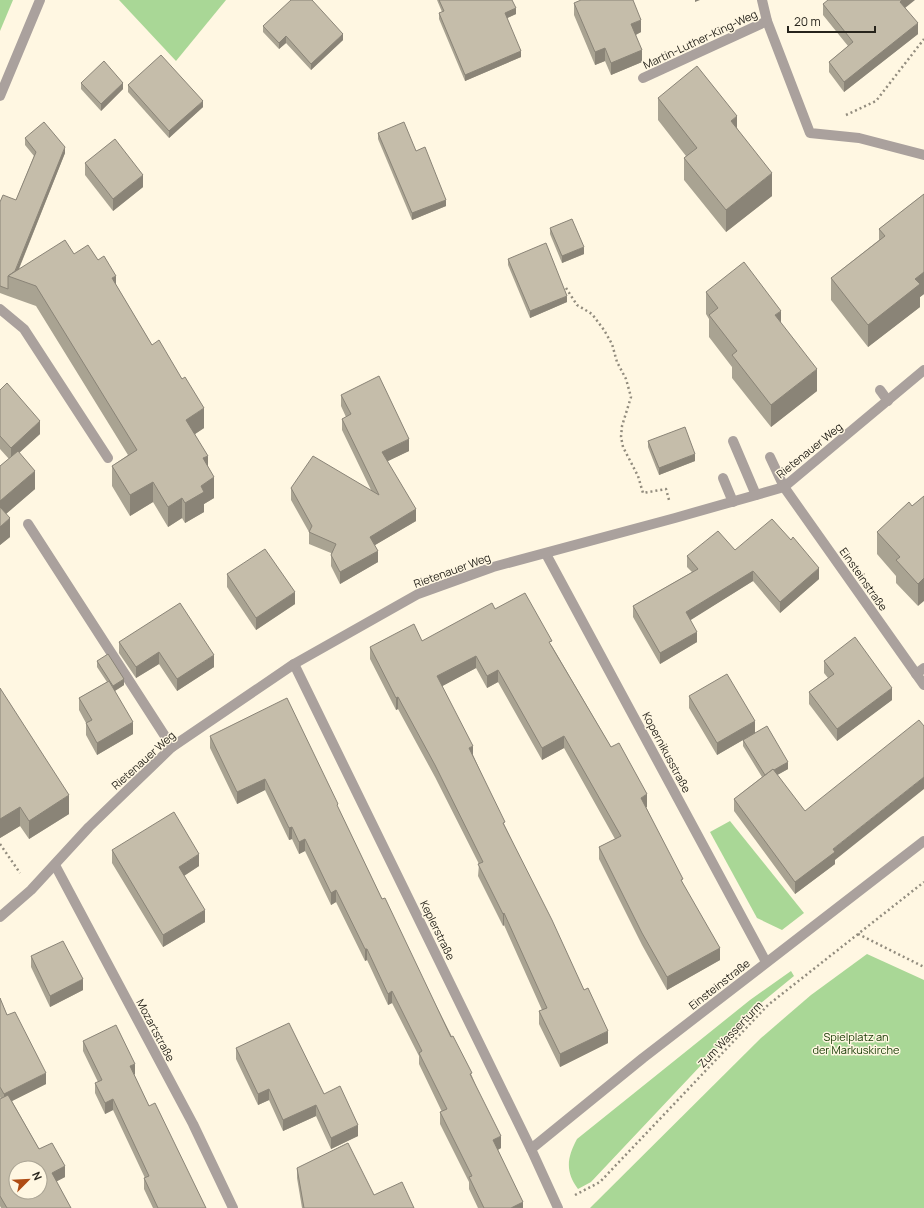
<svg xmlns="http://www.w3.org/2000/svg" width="924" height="1208" font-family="Manrope,sans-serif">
  <rect width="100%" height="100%" fill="#fff7e2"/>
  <g fill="#a9d796">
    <polygon points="0,0 13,0 0,31"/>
    <polygon points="119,0 226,0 176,61"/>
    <polygon points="730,821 804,913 782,930 757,918 710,832"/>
    <polygon points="867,954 924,980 924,1208 590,1208 761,1038 811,995"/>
    <path d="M791,971L794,976L755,1008L591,1182L578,1189C565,1171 567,1158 577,1139L750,1000Z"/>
  </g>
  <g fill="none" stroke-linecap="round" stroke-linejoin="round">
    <g stroke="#928c7e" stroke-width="2.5" stroke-dasharray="2 3" stroke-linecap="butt">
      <polyline points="846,115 876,101 924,39"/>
      <polyline points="566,288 577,305 592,314 604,330 612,344 617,362 626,379 631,397 622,426 621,437 623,447 638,476 643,493 666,489 669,500"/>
      <polyline points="0,844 20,873"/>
      <polyline points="858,934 924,967"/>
      <polyline points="575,1195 600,1182 768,1005 924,882"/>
    </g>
    <g stroke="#aaa19d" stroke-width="10">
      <polyline points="0,309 24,329 108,458"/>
      <polyline points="880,390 888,401"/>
      <polyline points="733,441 756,495"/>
      <polyline points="770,457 784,487"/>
      <polyline points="723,478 733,502"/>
      <polyline points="28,524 172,747"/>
      <polyline points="916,674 924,668"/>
    </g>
    <g stroke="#aaa19d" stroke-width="10">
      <polyline points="762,0 767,21 810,133 859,138 924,155"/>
      <polyline points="643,78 767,21"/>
      <polyline points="784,487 924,685"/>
      <polyline points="546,554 766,962"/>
      <polyline points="294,664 531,1149 558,1208"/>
      <polyline points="55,865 193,1124 233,1208"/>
      <polyline points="0,917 31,890 89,827 172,747 294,664 418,594 493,567 675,518 784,487 924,370"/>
      <polyline points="531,1149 643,1058 924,841"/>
    </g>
    <polyline stroke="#aaa19d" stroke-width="10" points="0,96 40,0"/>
  </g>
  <g fill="#a9a392">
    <polygon points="437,0 512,0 516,14 507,18 521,57 465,81 439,19 439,13 442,12"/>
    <polygon points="574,3 641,32 636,35 642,62 611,75 605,61 595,65 574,15"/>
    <polygon points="823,4 905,8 918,34 844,92 829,72 829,62 848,46 823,15"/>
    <polygon points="263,26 343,40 311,70 286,43 279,49 263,32"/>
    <polygon points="81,83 123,89 101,111 81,89"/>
    <polygon points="128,85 203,107 169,138 128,92"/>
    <polygon points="658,98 737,128 772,196 726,232 684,180 684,158 686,156 658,120"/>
    <polygon points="378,133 416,151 446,206 412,220 378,139"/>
    <polygon points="25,138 65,153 19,269 74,254 98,260 116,285 152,345 204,428 195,434 208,467 214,498 204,504 204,512 185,523 182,518 168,527 153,502 130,516 112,486 112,466 128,455 36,306 8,296 8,295 8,296 0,293 0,202 16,200 34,156 25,145"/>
    <polygon points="85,163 143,187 113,211 85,175"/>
    <polygon points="924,194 924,294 920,297 920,307 868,347 831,300 831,278 879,240 879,229"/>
    <polygon points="550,228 584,254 562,263 550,234"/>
    <polygon points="508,259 567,302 530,318 508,265"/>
    <polygon points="706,292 781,323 817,391 771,427 732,378 732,367 709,337 709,319 706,314"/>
    <polygon points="0,390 40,434 19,453 35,489 6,514 10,537 0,545 0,466 9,459 0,449"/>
    <polygon points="341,395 409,451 387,461 416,521 375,545 378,562 340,584 331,566 331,553 309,544 309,532 291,500 291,488 371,490 342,430 342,419 346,417 341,406"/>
    <polygon points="648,441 695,461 659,475 648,447"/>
    <polygon points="924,496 918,606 896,583 896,576 877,554 877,532 912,506"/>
    <polygon points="735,550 819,579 780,613 753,581 690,620 697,642 660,664 633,617 633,606 692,572 687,567 687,556"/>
    <polygon points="227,574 295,604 256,630 227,587"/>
    <polygon points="495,609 552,646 611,747 647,807 646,807 720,960 667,990 642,945 599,859 599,847 615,839 564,748 542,760 498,682 487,688 476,668 442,686 505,826 608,1043 560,1067 539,1024 539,1011 542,1010 504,925 503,926 478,876 479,864 435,777 398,709 396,710 370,659 370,647 422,641"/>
    <polygon points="119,642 214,667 177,691 159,664 136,678 119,653"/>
    <polygon points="97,661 124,685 115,691 133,734 97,755 86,735 86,723 79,710 79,698 107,682 97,667"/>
    <polygon points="824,661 892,700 837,741 809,704 809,692 828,678 824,673"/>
    <polygon points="0,688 69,814 29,839 20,826 0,838"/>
    <polygon points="689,696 755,733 788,769 777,775 835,860 835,864 795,894 734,811 734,799 762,777 743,746 743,740 717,755 689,708"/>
    <polygon points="210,736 338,808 382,899 472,1076 501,1148 498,1150 523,1208 478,1208 469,1189 469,1182 440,1124 440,1112 442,1112 419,1064 419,1056 392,1003 388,1005 367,960 365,961 336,902 331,905 305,851 299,854 292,839 289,840 265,790 237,804 210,748"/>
    <polygon points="112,850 199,866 184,876 205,922 163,947 112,863"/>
    <polygon points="31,956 83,990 50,1007 31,967"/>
    <polygon points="0,998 7,1015 46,1084 12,1101 39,1149 65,1177 56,1181 71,1208 1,1208 0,1206 0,1099 1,1099 0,1097"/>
    <polygon points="83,1041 135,1074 134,1075 149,1106 206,1208 153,1208 144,1189 144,1178 145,1178 113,1110 105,1114 95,1093 95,1083 98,1082 83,1051"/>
    <polygon points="236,1048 324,1094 358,1136 331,1149 316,1116 283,1131 269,1100 258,1105 236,1059"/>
    <polygon points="297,1168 374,1195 414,1208 302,1208 297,1178"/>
  </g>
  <g fill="#8a8477">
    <polygon points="695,0 700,0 695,2"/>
    <polygon points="902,0 915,0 900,12 900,2"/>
    <polygon points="516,8 516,14 505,19 505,13"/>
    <polygon points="641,20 641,32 631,37 631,24"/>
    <polygon points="918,23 918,34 844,92 844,82"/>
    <polygon points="343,34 343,40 311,70 311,64"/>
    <polygon points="286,36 286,43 279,49 279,43"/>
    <polygon points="605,48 605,61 595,65 595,52"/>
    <polygon points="642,50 642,62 611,75 611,63"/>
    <polygon points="521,51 521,57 465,81 465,75"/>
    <polygon points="123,83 123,89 101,111 101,104"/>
    <polygon points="203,101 203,107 169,138 169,131"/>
    <polygon points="737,116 737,139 731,121"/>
    <polygon points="65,147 65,153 15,278 13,277"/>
    <polygon points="772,173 772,196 726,232 726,210"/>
    <polygon points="143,175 143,187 113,211 113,199"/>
    <polygon points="446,200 446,206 412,220 412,213"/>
    <polygon points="584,247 584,254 562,263 562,256"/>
    <polygon points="924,272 924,294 920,297 920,307 868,347 868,325 915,279"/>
    <polygon points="116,276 116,296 112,278"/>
    <polygon points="567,296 567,302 530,318 530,311"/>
    <polygon points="781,311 781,333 775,315"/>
    <polygon points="817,369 817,391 771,427 771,405"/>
    <polygon points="204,408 204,428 186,440 186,420"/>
    <polygon points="40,421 40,434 11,460 11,448"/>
    <polygon points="409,439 409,451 382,464 382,452"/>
    <polygon points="695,454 695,461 659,475 659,468"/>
    <polygon points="208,456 208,476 203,458"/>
    <polygon points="35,471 35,489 0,519 0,501"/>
    <polygon points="214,477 214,498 204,504 204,512 185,523 185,503 201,486"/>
    <polygon points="153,482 153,502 130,516 130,495"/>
    <polygon points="182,498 182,518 168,527 168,507"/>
    <polygon points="416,509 416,521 370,548 370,537"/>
    <polygon points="10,518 10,537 0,545 0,527"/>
    <polygon points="378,551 378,562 340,584 340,572"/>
    <polygon points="819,568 819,579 780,613 780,602"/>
    <polygon points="753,571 753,581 686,623 686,612"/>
    <polygon points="924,578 924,601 918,606 918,584"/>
    <polygon points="295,592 295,604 256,630 256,618"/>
    <polygon points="697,632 697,642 660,664 660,653"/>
    <polygon points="159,652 159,664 136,678 136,667"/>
    <polygon points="214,655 214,667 177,691 177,679"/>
    <polygon points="476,656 476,668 437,689 437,676"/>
    <polygon points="498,670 498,682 487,688 487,676"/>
    <polygon points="124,679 124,685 113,692 113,686"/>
    <polygon points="892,688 892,700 837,741 837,729"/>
    <polygon points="398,697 398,709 396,710 396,698"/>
    <polygon points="755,721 755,733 717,755 717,743"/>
    <polygon points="133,722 133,734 97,755 97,743"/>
    <polygon points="564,736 564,748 542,760 542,748"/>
    <polygon points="473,746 473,758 469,748"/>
    <polygon points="788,762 788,769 765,782 765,775"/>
    <polygon points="924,777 924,789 835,860 835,864 795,894 795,882 833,849"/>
    <polygon points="265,779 265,790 237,804 237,792"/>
    <polygon points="647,794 647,807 641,810 641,798"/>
    <polygon points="69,795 69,814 29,839 29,821"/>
    <polygon points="20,807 20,826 0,838 0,819"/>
    <polygon points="292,827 292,839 289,840 289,828"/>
    <polygon points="305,839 305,851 299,854 299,842"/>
    <polygon points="199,854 199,866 179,879 179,867"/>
    <polygon points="336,890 336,902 331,905 331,893"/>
    <polygon points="205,910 205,922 163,947 163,935"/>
    <polygon points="504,913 504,925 503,926 503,914"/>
    <polygon points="720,948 720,960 667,990 667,977"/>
    <polygon points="365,949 367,949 367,960 365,961"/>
    <polygon points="83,979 83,990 50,1007 50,996"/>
    <polygon points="392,991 392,1003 388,1005 388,994"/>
    <polygon points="608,1031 608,1043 560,1067 560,1054"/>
    <polygon points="135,1064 135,1074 130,1077 130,1066"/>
    <polygon points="46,1073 46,1084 4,1105 4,1094"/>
    <polygon points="269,1089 269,1100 258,1105 258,1094"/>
    <polygon points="113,1099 113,1110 105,1114 105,1103"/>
    <polygon points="316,1105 316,1116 283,1131 283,1120"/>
    <polygon points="358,1125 358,1136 331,1149 331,1138"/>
    <polygon points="501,1136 501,1148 493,1152 493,1140"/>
    <polygon points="65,1166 65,1177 52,1184 52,1173"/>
    <polygon points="523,1202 523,1208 511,1208"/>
  </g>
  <g fill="#c5bdaa" stroke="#8a8477" fill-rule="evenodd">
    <polygon points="291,0 312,0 343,34 311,64 286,36 279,43 263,26"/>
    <polygon points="439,0 512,0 516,8 505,13 521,51 465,75 439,13 444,11"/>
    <polygon points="581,0 633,0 641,20 631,24 642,50 611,63 605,48 595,52 574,3"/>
    <polygon points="828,0 902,0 900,2 918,23 844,82 829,62 853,42 823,4"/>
    <polygon points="161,55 203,101 169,131 128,85"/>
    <polygon points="104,61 123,83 101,104 81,83"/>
    <polygon points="697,66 737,116 731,121 772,173 726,210 684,158 697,148 658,98"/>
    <polygon points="44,122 65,147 15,271 8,276 8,289 0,286 0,202 3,195 16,200 36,152 25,138"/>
    <polygon points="404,122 416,151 425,147 446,200 412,213 378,133"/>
    <polygon points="115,139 143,175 113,199 85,163"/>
    <polygon points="924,194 924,272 915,279 920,284 868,325 831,278 885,236 879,229"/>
    <polygon points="572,219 584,247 562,256 550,228"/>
    <polygon points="65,240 74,254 88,245 98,260 104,256 116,276 112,278 152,345 159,340 182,379 185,377 204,408 186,420 208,456 203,458 214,477 201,486 204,492 185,503 182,498 168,507 153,482 130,495 112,466 137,450 36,286 8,276"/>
    <polygon points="546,243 567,296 530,311 508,259"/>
    <polygon points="744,262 781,311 775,315 817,369 771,405 732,355 737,351 709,315 718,308 706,292"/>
    <polygon points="379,376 409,439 382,452 416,509 370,537 378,551 340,572 331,555 336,544 309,532 312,526 291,488 313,456 379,495 342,419 351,414 341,395"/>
    <polygon points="7,383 40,421 11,448 0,436 0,390"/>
    <polygon points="685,427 695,454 659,468 648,441"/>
    <polygon points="18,451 35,471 0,501 0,466"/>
    <polygon points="924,496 924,578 918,584 896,560 900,557 877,532 909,502 912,506"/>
    <polygon points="0,507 10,518 0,527"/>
    <polygon points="772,519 791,540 793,537 819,568 780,602 753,571 686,612 697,632 660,653 633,606 698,569 687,556 718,531 735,550"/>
    <polygon points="265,549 295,592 256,618 227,574"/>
    <polygon points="525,593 552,641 549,642 611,747 619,743 647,794 641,798 683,879 681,880 720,948 667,977 642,933 599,847 621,836 564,736 542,748 498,670 487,676 476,656 437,676 473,746 469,748 505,822 503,823 552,920 584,990 588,988 608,1031 560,1054 539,1011 547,1008 504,913 503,914 478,864 483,862 435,765 398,697 396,698 370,647 414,624 422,641 492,603 495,609"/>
    <polygon points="180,603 214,655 177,679 159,652 136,667 119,642"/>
    <polygon points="855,637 892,688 837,729 809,692 834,674 824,661"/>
    <polygon points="108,654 124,679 113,686 97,661"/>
    <polygon points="727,674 755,721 717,743 689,696"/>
    <polygon points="109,681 133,722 97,743 86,723 92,720 79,698"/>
    <polygon points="0,688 69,795 29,821 20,807 0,819"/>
    <polygon points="287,698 338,804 337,805 382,899 385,898 451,1037 453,1036 472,1073 470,1074 501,1136 493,1140 523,1202 511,1208 484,1208 469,1177 472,1176 440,1112 447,1109 419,1053 422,1051 392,991 388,994 367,949 365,949 336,890 331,893 305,839 299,842 292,827 289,828 265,779 237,792 210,736"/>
    <polygon points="919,720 924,726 924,777 833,849 835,852 795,882 734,799 773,769 805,811"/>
    <polygon points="767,726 788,762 774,770 773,769 765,775 743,740"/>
    <polygon points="174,812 199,854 179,867 205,910 163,935 112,850"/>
    <polygon points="63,941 83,979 50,996 31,956"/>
    <polygon points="0,998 7,1015 15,1012 46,1073 4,1094 0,1087"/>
    <polygon points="289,1023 324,1094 340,1086 358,1125 331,1138 316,1105 283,1120 269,1089 258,1094 236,1048"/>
    <polygon points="116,1025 135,1064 130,1066 149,1106 155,1103 206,1208 158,1208 144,1178 149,1176 113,1099 105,1103 95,1083 102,1080 83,1041"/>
    <path d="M8,1095L39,1149L52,1143L65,1166L52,1173L71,1208H7L0,1196V1099ZM16,1168H40V1192H16Z"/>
    <polygon points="348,1143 374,1195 402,1182 414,1208 304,1208 297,1168"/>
  </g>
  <g text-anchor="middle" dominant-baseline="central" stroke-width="3" stroke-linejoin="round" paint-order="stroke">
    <g font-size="11" fill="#27241c" stroke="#fff7e2">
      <text transform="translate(700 39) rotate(-25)">Martin-Luther-King-Weg</text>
      <text transform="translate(809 450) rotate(-39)">Rietenauer Weg</text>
      <text transform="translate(452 570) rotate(-20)">Rietenauer Weg</text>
      <text transform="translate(864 579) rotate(55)">Einsteinstraße</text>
      <text transform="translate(667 752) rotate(62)">Kopernikusstraße</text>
      <text transform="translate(143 760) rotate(-42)">Rietenauer Weg</text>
      <text transform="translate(438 930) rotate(64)">Keplerstraße</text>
      <text transform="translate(719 984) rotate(-38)">Einsteinstraße</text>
      <text transform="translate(156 1030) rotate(62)">Mozartstraße</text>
      <text transform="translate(730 1034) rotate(-46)">Zum Wasserturm</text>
    </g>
    <g font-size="11" fill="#143800" stroke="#fff7e2">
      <text x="856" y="1036">Spielplatz an<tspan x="856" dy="13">der Markuskirche</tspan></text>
    </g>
  </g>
  <g transform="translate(28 1180) rotate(66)"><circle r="19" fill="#fff7e2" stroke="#a9a393"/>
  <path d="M0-3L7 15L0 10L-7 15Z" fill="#af4c13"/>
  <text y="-6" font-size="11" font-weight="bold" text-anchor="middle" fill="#27241c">N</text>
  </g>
  <path d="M788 26v6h87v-6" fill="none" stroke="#27241c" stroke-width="2"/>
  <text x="794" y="26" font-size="12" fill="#27241c" stroke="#fff7e2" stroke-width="3" paint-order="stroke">20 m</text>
</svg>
